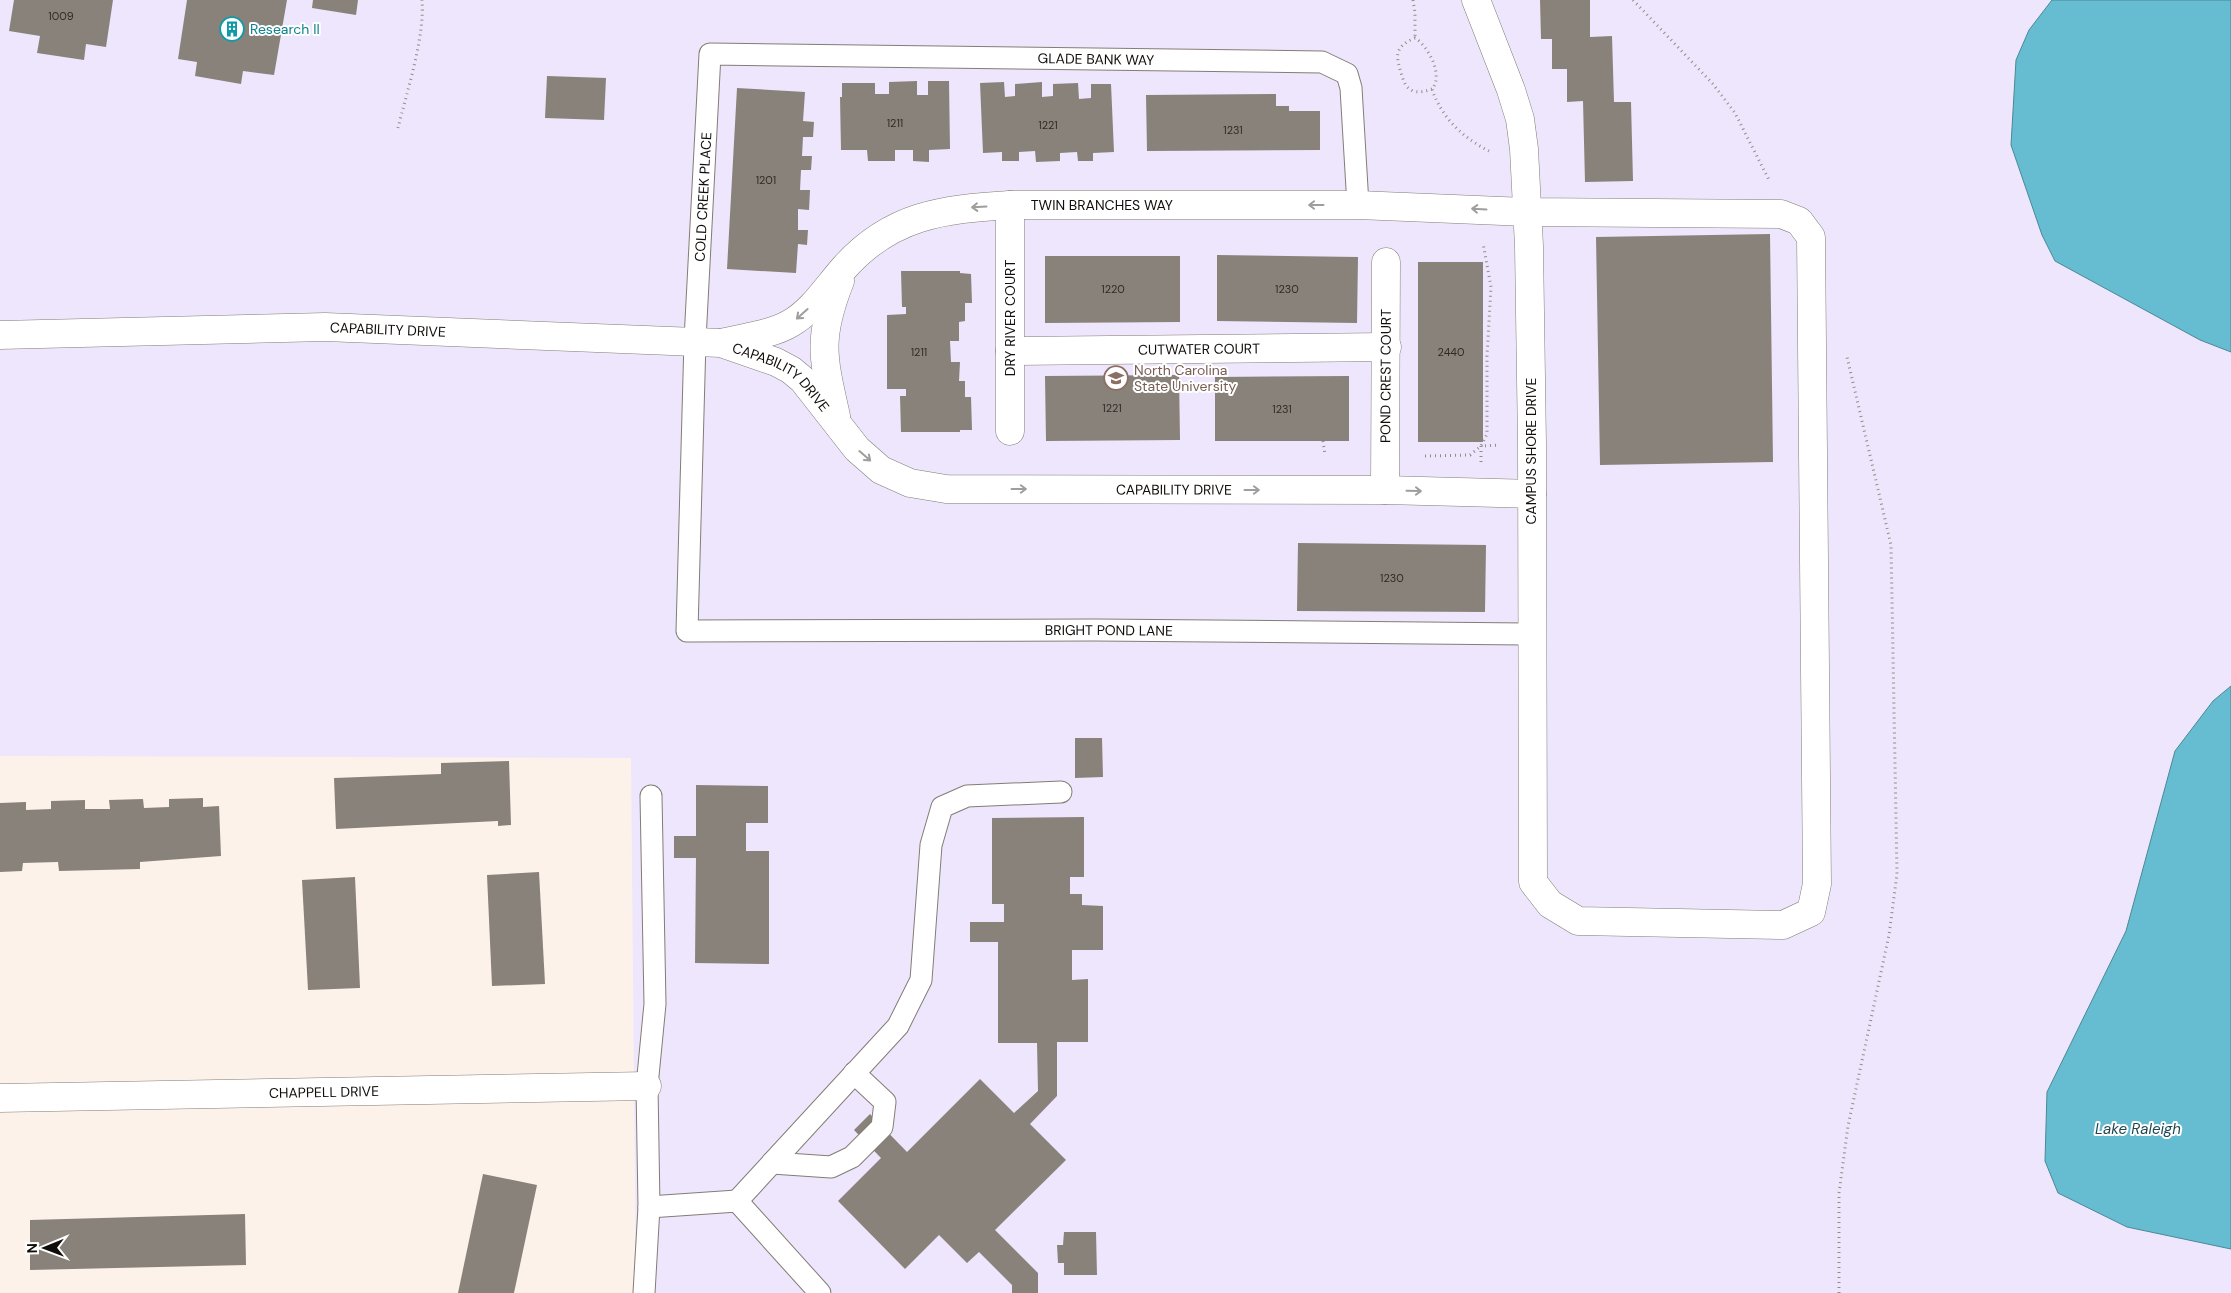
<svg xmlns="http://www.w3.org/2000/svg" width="2231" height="1293" font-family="'DM Sans',sans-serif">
  <rect width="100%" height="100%" fill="#fcf2ea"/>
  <polygon fill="#ede6fc" points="0,0 2231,0 2231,1293 636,1293 631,758 0,756"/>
  <g fill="#66bdd1" stroke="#4c8895">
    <polygon points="2052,0 2231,0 2231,352 2200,340 2055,261 2042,235 2011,145 2016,60 2029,30"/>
    <polygon points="2231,686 2231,1249 2127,1227 2058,1193 2045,1161 2047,1092 2126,931 2175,751 2213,701"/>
  </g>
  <g fill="#89827a">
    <polygon points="14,0 113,0 106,47 86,44 84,60 37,53 40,36 9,31"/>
    <polygon points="187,0 287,0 274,75 243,71 241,84 195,76 197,62 178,59"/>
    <polygon points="313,0 358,0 356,15 312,8"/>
    <polygon points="1540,0 1590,0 1590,37 1612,36 1614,102 1631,102 1633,181 1585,182 1583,101 1567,102 1567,69 1552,69 1552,39 1541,39"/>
    <polygon points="547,76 606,78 604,120 545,118"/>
    <polygon points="917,81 917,95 928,95 928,81 949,81 950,149 929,150 929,162 913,161 913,150 895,150 895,161 868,161 867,150 841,150 840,97 842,97 842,83 875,83 875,94 889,94 889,82"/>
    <polygon points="1004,82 1005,97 1015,96 1015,84 1042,82 1042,97 1053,96 1053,84 1078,83 1079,99 1091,98 1091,84 1111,84 1114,152 1093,153 1093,161 1078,161 1077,152 1060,153 1060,161 1036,162 1035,151 1019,152 1019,161 1002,161 1002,152 983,153 980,83"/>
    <polygon points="737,88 805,92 803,121 814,122 813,137 803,137 802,156 812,156 811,170 801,170 800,190 810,190 809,210 798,209 798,230 808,230 807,245 798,244 796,273 727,269"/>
    <polygon points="1276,94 1276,106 1289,106 1289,111 1320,111 1320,150 1147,151 1146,95"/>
    <polygon points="1770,234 1773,462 1600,465 1596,237"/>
    <polygon points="1217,255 1358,257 1357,323 1217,321"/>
    <polygon points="1045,256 1180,256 1180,322 1045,323"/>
    <rect x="1418" y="262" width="65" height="180"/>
    <polygon points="901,271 960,271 960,273 971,274 972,303 965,303 965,321 959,322 959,341 950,341 951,362 960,362 959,381 965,381 965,397 971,397 972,430 960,430 960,432 901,432 900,396 906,396 906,389 887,389 887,315 906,314 906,307 902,307"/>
    <polygon points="1179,375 1180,440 1046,441 1045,376"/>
    <polygon points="1349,376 1349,441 1215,441 1215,377"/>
    <polygon points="1298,543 1486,545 1485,612 1297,611"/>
    <polygon points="1075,738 1102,738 1103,777 1075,778"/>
    <polygon points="509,761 511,825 498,826 498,821 336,829 334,778 441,774 441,763"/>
    <polygon points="696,785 768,786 768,823 746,823 746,851 769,851 769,964 695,963 696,858 674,858 674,836 696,836"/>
    <polygon points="203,798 203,807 219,806 221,856 140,862 140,869 59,871 58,862 23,863 22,871 0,872 0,803 26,802 26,810 51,809 51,801 85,800 85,809 110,809 109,800 143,799 144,808 169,807 169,799"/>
    <polygon points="1084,817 1084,877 1070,877 1070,894 1082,894 1082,905 1103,906 1103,950 1072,950 1072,980 1088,979 1088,1042 1057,1042 1057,1096 1030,1124 1066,1160 995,1230 1038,1273 1038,1293 1012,1293 1012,1285 979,1252 967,1263 939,1235 905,1269 838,1201 881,1158 854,1130 870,1114 907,1152 980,1079 1014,1113 1038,1091 1037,1043 998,1043 998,942 970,942 970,922 1004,922 1004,904 992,904 992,818"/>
    <polygon points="539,872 545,984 492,986 487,875"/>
    <polygon points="355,877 360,988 308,990 302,880"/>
    <polygon points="483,1174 537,1185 514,1293 458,1293"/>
    <polygon points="245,1214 246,1265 30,1270 30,1220"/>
    <polygon points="1064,1232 1096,1232 1097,1275 1064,1275 1064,1263 1058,1263 1057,1245 1063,1245"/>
  </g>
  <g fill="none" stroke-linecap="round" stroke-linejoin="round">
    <g stroke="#847c75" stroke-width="23">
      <g id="service">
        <path id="s1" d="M1358,205L1351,88L1347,74L1322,62L710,54L695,340L687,631L1095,630L1532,634"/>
        <polyline points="772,1163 831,1167 852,1157 882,1127 885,1102 854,1073"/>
        <polyline points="737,1201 898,1026 921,980 931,845 942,807 967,796 1061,792"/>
        <polyline points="649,1207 737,1201 820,1293"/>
        <polyline points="644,1293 649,1207 647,1086 655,1004 651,796"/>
      </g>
    </g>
    <g stroke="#847c75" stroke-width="29">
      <g id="minor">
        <path id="s2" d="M0,335L325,327L721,343L776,362L791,370L803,380L857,449L881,470L910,483L946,489L1385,490L1532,494"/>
        <path id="s3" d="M721,343C744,337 771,335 791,323C812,311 828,286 844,268C891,215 943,209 1010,205H1358L1528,212L1781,214L1799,221L1811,237L1817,884L1811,912L1783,925L1578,921L1550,904L1533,882L1532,444L1529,246L1524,149L1520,119L1511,90L1476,0"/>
        <path id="s4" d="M1010,351L1387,347"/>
        <path d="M836,416C823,358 817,339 840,281"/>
        <polyline points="1010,431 1010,205"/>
        <path id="s5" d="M1385,490L1386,262"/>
        <path id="s6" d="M0,1098L647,1086"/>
      </g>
    </g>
    <g stroke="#938c86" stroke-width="3" stroke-dasharray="1 4" stroke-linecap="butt">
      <polyline points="1413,0 1415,13 1415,38"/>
      <polyline points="1633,0 1713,84 1735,113 1770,182"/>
      <path d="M1432,89C1426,91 1420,93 1413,91C1406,88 1404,82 1402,76C1396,57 1393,47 1415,38C1428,46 1444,75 1432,89C1441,117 1463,138 1489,151"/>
      <path d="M398,128C407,91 425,37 422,0"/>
      <polyline points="1323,441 1325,455"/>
      <polyline points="1425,456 1470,455 1481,446 1487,434 1487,356 1491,287 1483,243"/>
      <polyline points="1481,462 1481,446 1499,445"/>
      <polyline points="1839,1293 1839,1193 1848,1126 1889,935 1897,874 1891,545 1847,357"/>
    </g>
    <use href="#service" stroke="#fff" stroke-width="21"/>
    <use href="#minor" stroke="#fff" stroke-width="28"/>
  </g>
  <defs><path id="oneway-shaft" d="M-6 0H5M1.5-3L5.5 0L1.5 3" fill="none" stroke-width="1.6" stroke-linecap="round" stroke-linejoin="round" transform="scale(1.25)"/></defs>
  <g stroke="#9f9e9d">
    <use href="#oneway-shaft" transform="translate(1316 205) rotate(180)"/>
    <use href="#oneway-shaft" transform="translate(979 207) rotate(177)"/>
    <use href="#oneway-shaft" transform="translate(1479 209) rotate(-177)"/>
    <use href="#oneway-shaft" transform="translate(802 314) rotate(138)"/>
    <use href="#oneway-shaft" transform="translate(865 456) rotate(41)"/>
    <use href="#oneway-shaft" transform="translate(1019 489)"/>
    <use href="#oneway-shaft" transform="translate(1252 490)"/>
    <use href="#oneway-shaft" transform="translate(1414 491) rotate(1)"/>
  </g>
  <defs>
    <g id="building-ring" transform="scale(1.25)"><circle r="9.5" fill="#fff" stroke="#0f9aa8" stroke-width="1.5"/><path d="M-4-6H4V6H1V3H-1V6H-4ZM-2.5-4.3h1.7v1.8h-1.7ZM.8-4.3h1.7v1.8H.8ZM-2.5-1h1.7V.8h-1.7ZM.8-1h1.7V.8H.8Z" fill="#0f9aa8"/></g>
    <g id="university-ring" transform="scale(1.25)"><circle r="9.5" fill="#fff" stroke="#8d6e63" stroke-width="1.5"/><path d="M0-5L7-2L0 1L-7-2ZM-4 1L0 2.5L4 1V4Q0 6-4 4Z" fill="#8d6e63"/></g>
  </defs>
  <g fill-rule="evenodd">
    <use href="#building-ring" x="232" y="29"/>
    <use href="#university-ring" x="1116" y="378"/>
  </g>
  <g text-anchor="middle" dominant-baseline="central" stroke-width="4" stroke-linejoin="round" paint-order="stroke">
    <g font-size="11" fill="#2e2a26">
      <text x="61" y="16">1009</text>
      <text x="895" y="123">1211</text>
      <text x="1048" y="125">1221</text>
      <text x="1233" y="130">1231</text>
      <text x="766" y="180">1201</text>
      <text x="1113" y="289">1220</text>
      <text x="1287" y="289">1230</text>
      <text x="919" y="352">1211</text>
      <text x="1451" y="352">2440</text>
      <text x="1112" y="408">1221</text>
      <text x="1282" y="409">1231</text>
      <text x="1392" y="578">1230</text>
    </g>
    <g font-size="14" fill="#0d838f" stroke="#fff" text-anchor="start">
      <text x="250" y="29">Research II</text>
    </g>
    <g font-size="14" fill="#100d0a" stroke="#fff">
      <text transform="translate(1096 59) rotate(1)">GLADE BANK WAY</text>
      <text transform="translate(703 197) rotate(-87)">COLD CREEK PLACE</text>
      <text stroke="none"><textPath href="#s3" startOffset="425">TWIN BRANCHES WAY</textPath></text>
      <text transform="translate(1010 318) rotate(-90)">DRY RIVER COURT</text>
      <text stroke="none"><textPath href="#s2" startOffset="388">CAPABILITY DRIVE</textPath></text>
      <text stroke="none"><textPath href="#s4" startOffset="189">CUTWATER COURT</textPath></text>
      <text stroke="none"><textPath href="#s5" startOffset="114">POND CREST COURT</textPath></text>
      <text stroke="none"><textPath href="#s2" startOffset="792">CAPABILITY DRIVE</textPath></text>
      <text transform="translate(1531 451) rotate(-90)">CAMPUS SHORE DRIVE</text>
      <text stroke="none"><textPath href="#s2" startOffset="1228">CAPABILITY DRIVE</textPath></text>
      <text stroke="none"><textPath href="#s1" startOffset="1771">BRIGHT POND LANE</textPath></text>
      <text stroke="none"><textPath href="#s6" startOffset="324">CHAPPELL DRIVE</textPath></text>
    </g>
    <g font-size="14" fill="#785e54" stroke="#fff" text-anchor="start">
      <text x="1134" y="370">North Carolina<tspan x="1134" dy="16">State University</tspan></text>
    </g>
    <g font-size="15" font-style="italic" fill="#1f4751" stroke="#fff">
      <text x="2138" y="1129">Lake Raleigh</text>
    </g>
  </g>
  <g transform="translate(45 1248) rotate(269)" stroke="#ffffff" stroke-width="4" paint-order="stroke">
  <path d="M0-4L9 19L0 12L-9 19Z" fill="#100d0a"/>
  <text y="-8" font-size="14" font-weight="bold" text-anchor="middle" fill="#100d0a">N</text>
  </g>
</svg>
